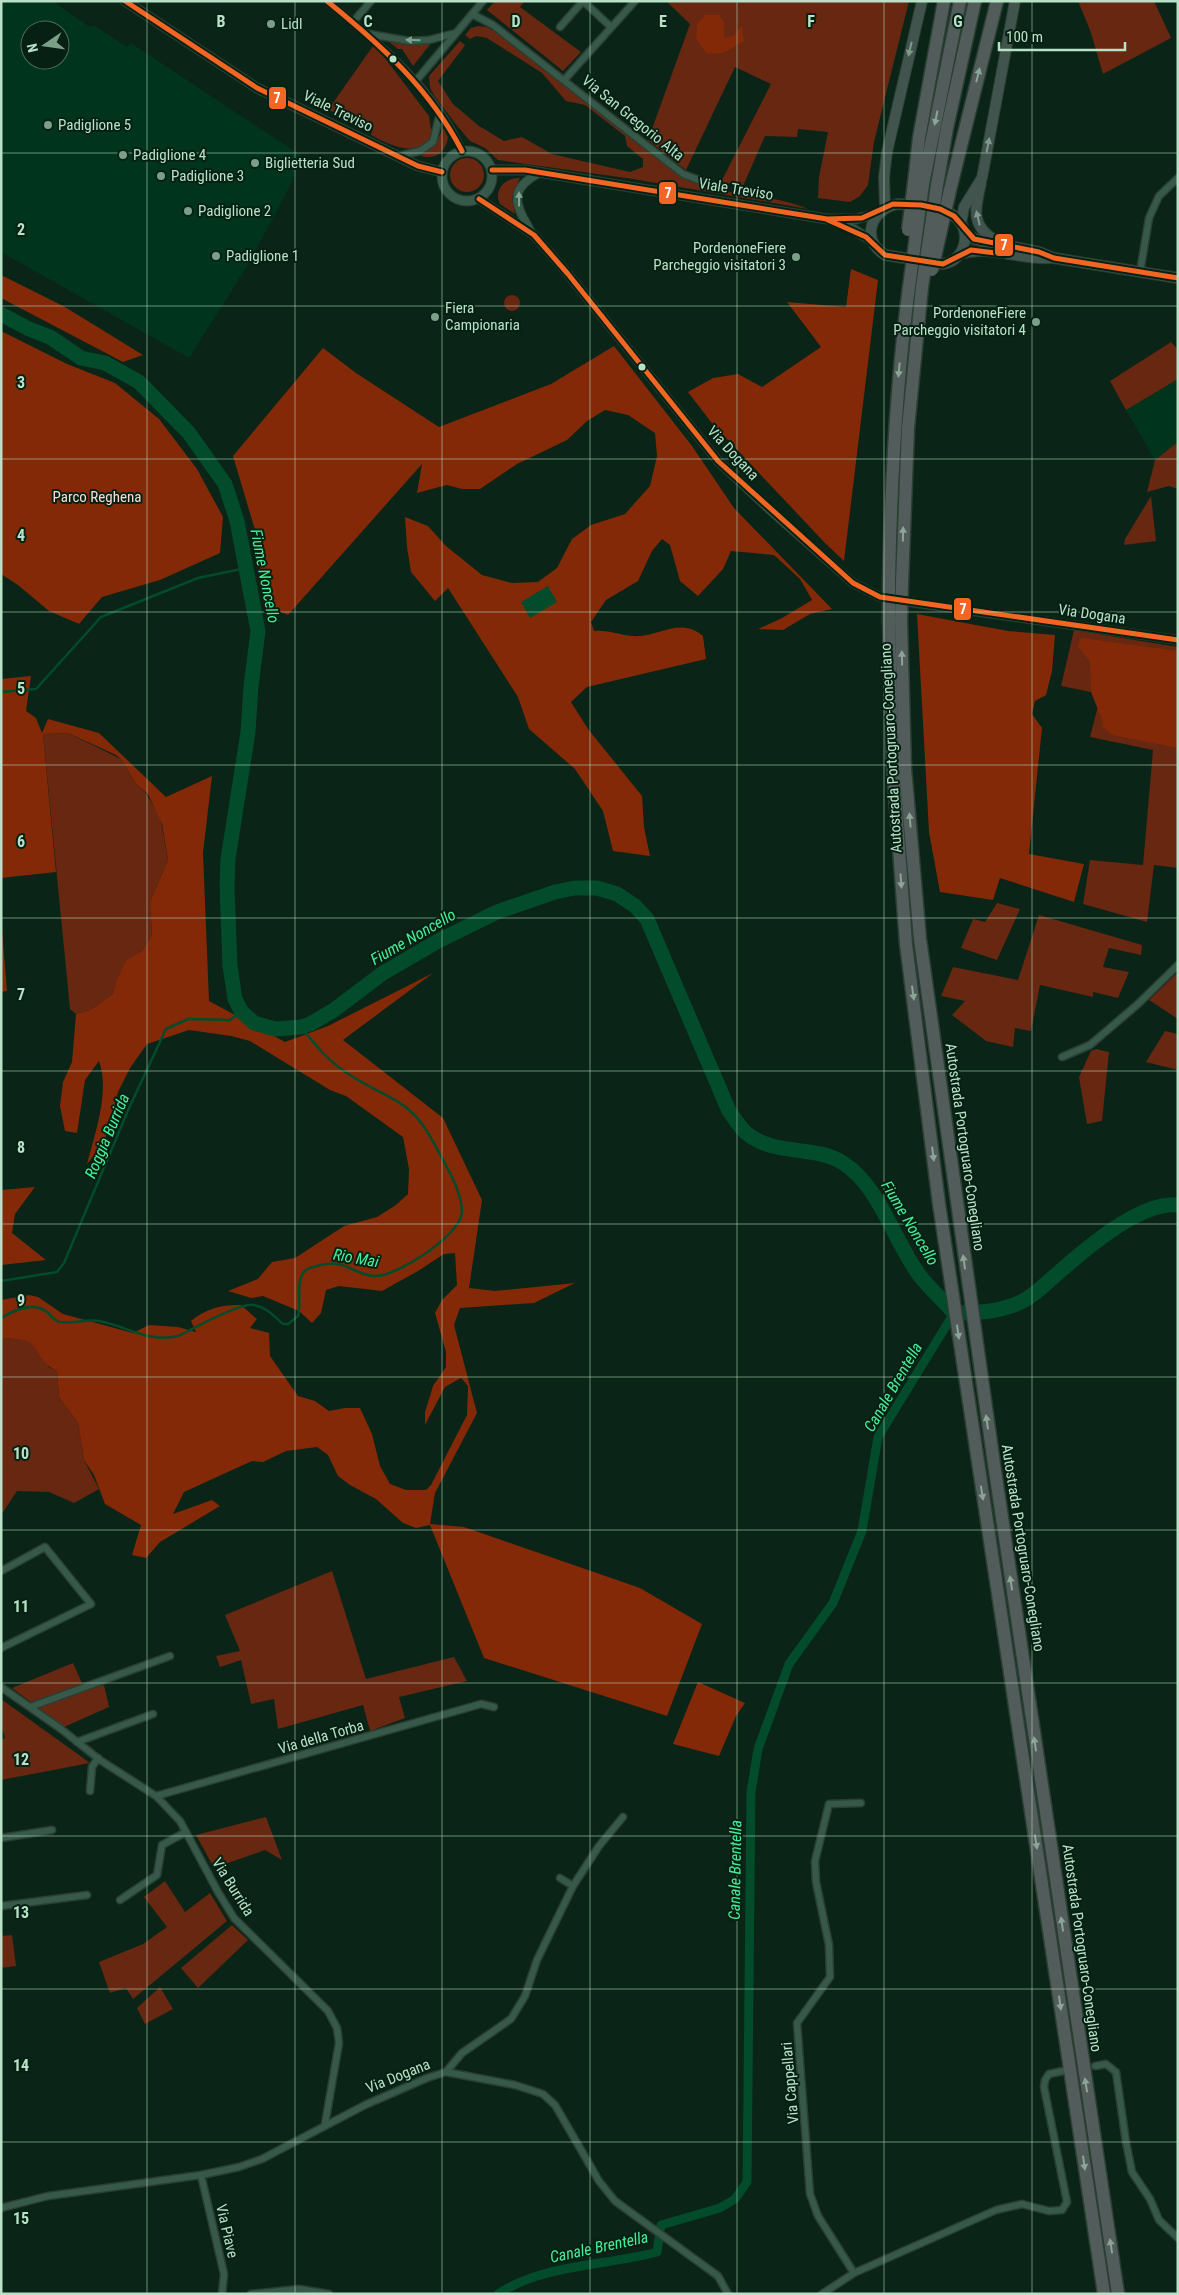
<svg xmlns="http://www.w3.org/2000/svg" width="1179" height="2295" font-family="'Roboto Condensed',sans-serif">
  <rect width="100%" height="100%" fill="#0a2417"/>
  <g fill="#01341c" fill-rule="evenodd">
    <path d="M1,1H52L90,27L94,25L127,47L131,43L303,157L285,196L246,268L189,358L1,252ZM30,30H60V60H30Z"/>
    <polygon points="1178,379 1178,442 1155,460 1126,410"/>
  </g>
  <g fill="#672710">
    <polygon points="495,1 525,1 520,7 581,52 563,71 487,10"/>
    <polygon points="666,1 909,1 874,142 868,185 860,196 850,202 818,198 819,177 828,132 798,129 797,137 765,136 743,186 721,182 771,84 735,67 686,170 648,140 690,24"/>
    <polygon points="1078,1 1154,1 1171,38 1103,74 1090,30"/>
    <path d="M478,26L487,27L510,41L681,176C694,182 707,187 721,190C750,197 781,197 808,209L633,179L498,160L485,148L470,141L458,127L435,97L430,88L429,76L460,41L465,45L463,48L438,81L453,104L479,126L504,141L522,137L552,154L630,172L643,167V159L627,146L625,136L585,105L566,101L542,73L487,38L476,36L470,39L465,35L471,28Z"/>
    <polygon points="388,41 418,45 432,42 413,66 402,49 398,49"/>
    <path d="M373,46L381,53L429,116L432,136C416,159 390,145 371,135L373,128L328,110Z"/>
    <path d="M443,128L448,137C446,152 436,160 421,156L436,144Z"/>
    <circle cx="467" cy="175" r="17"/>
    <path d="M520,178L512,197L515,214L500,204C493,190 505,177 520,178Z"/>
    <circle cx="512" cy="303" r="8"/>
    <polygon points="1171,342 1178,350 1178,379 1126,410 1110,381"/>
    <polygon points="1178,442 1178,489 1169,486 1147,492 1155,460"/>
    <polygon points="1151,496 1156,541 1124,545 1125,539"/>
    <polygon points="1074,630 1178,647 1178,868 1154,865 1147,922 1083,904 1090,860 1143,865 1153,750 1090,737 1101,694 1061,686"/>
    <polygon points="68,733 121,759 136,784 145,792 160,816 168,860 150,902 152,935 142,951 126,960 113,994 90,1010 76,1014 70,1009 43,734"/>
    <polygon points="997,903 1020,909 997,960 961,948 973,919 985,922"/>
    <polygon points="1039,915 1142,945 1141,955 1109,948 1103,967 1129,972 1118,998 1093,992 1093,997 1040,985 1031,1031 1015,1028 1013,1047 986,1041 952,1015 965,1001 941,996 953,967 1018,980"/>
    <polygon points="1176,974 1178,975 1178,1019 1149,1000"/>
    <polygon points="1165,1031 1178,1034 1178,1070 1146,1062"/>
    <polygon points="1096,1049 1109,1052 1102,1121 1087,1124 1079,1077 1091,1051"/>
    <polygon points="18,1338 32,1342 49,1367 57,1371 59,1397 78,1423 84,1460 99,1489 74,1503 49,1492 17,1491 1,1515 1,1339"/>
    <polygon points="332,1571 366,1679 454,1657 467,1681 399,1697 405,1718 370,1731 363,1705 278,1729 274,1699 251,1704 241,1660 220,1667 216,1656 240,1651 225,1615"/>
    <polygon points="73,1663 85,1690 104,1685 109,1707 64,1727 12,1688"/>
    <polygon points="1,1699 79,1755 90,1763 1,1780 1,1739 5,1738 1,1725"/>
    <polygon points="266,1817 282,1860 265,1850 214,1868 196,1835"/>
    <polygon points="165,1881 185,1912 210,1893 227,1921 133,1999 126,1988 110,1993 99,1962 143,1944 167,1927 144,1897"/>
    <polygon points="232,1925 248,1940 198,1988 181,1968"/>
    <polygon points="12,1935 16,1966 1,1968 1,1936"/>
    <polygon points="160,1987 173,2009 145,2024 137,2008"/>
  </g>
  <g fill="#832907">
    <polygon points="705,15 719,15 724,22 724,38 733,36 742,26 744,41 723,53 707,54 696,39 697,24"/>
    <polygon points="851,269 878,280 844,561 825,543 711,422 688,392 713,378 738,374 762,387 821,347 787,302 846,307"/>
    <polygon points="1,275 65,307 143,355 123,362 1,298"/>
    <polygon points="1,331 67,364 115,383 159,419 197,469 223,517 220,553 160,580 102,597 79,624 49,611 18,585 1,574"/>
    <path d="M614,346L692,446L734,508L832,609L810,614L783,630L758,629L782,618L812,600L800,579L774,555L731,551L723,569L698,596L680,581L670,545L662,539L652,551L638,581L606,600L591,622L594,631C611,630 618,635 633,636C659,638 679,616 703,636L706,659L587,687L571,702L588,729L642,796L644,827L650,856L613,851L603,811L575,769L529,729L518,697L448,588L435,601L411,572L407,547L405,517L428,526L446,546L482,575L512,583L538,582L557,568L572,539L591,525L625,514L650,486L657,456L655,433L628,415L605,410L587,421L567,440L517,464L480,489H462L447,485L417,493L422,464L288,615L264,604L255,530L233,456L323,348L356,373L439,427L551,384Z"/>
    <polygon points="917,614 1008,631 1055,635 1052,671 1046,695 1035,701 1032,714 1042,728 1029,854 1084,864 1074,902 1000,878 993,900 940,892 929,832"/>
    <polygon points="1081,638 1178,651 1178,748 1112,735 1102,726 1103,722 1091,692 1090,661 1078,647"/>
    <path d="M31,676L26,711L36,718L42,733L48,719L99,733L166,797L212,776L203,853L209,1001L285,1042L328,1026L433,973L343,1040L443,1118L482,1200L469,1288L495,1291L575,1283L534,1303L460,1308L454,1325L477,1413L435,1493L430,1524L464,1527L640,1588L702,1624L667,1716L484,1658L430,1525L416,1528L403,1523L376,1499L350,1485L338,1476L328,1455L317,1447L286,1451L263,1462L252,1461L184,1492L173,1514L212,1500L220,1506L160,1542L146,1558L132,1555L141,1525L105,1504L94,1475L84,1460L78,1423L59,1397L57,1371C29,1358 47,1335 1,1339V1300L29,1295L38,1297L63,1314L133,1333L149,1325L178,1327L196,1332L191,1321C205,1309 222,1304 241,1305L257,1319L250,1328L269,1333L270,1356L298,1396L315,1401L329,1411L345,1408H360L372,1434L380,1466L390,1484L406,1490H426L431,1485L467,1415L468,1386L461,1378L445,1387L425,1425V1412L433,1386L446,1367V1352L435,1313L442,1300L457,1285L455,1253L444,1254L418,1271L382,1291L339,1286L326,1290L321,1313L312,1323L299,1311L263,1296L251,1298L228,1291L258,1279L272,1262L295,1258L344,1226L377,1217L396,1205L408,1194L409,1169L403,1137L346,1096L330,1090L250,1041L231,1036L189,1030L147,1044L130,1068L118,1092L104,1144L87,1164C95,1133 110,1092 99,1061L85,1080L77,1133L65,1131L60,1106L63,1082L72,1062L76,1014L90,1010L113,994L117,980L126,960L142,951L152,935L150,902L168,860L162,824L148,794L136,784L121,759L116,755L68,733L43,734L56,872L1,878V679Z"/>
    <polygon points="1,918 7,991 1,992"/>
    <polygon points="35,1187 15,1214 12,1233 46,1260 1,1265 1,1190"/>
    <polygon points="698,1682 745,1703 736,1716 719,1756 673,1744"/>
  </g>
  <polygon fill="#024b2b" points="548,586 557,602 530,618 521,602"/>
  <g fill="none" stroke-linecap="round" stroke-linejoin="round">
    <g stroke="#024b2b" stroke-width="2.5">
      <polyline points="1,692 36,689 101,617 198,578 246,568"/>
      <polyline points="1,1281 57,1272 64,1263 129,1108 166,1029 188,1019 230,1020 241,1012"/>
      <path d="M1,1318C14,1310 34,1300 48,1313C52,1317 55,1321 60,1322C73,1324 86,1319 99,1321C127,1326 148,1343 178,1336C193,1329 241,1302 254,1305C266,1307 274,1316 283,1324H288L298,1316C302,1304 295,1282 304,1272C307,1268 312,1267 317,1266C346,1257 352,1275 375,1276C396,1277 463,1234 462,1211C461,1188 445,1165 435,1145C410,1097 390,1101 350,1075C329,1062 316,1046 301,1027"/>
    </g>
    <path stroke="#024b2b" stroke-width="9" d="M498,2294C544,2264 605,2266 657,2252L661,2225L720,2208L735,2199L747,2182L751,1792L758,1749L789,1664L833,1603L862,1531L878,1437L954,1313"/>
    <path stroke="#024b2b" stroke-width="15" d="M1,314L29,329L50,337L81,358L105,363L139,382L189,433L225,484L237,521L258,631L251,686L248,732L228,859L227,886L230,966L235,999L241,1011L254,1023L275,1029L301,1027L310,1024L334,1010L383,973L440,940L497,912L555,892L575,888H597L617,894L635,906L647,919L729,1111C734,1118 739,1126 745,1132C773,1157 813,1144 843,1163C880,1186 894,1242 920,1276C930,1289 943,1300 954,1313C977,1313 999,1312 1021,1302C1034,1296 1046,1283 1057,1274C1084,1250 1140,1201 1178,1205"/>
    <g stroke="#2b3f34" stroke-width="9">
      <g id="minor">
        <path d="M327,1C378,42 435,90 462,151"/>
        <polyline points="583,1 611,27"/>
        <polyline points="472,14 493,25 683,174 714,186"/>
        <polyline points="353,22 371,1"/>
        <polyline points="560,27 583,1"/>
        <polyline points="369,34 409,41 429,40 456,33"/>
        <polyline points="565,79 635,1"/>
        <polyline points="415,82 483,1"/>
        <polyline points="398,156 420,151 433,142 440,113"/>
        <polyline points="1140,272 1149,218 1159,196 1178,178"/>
        <polyline points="1062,1057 1090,1045 1138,1004 1178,965"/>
        <polyline points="1,1571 45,1547 91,1604 1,1648"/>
        <polyline points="1,1687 61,1729 100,1760 156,1796 180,1821 218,1892 234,1918 328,2011 337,2028 339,2043 325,2124"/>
        <polyline points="30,1707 170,1656"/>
        <polyline points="77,1742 153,1714"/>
        <polyline points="90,1791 92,1767 98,1758"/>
        <polyline points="156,1796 481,1704 494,1707"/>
        <polyline points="1,1838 52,1830"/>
        <polyline points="560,1878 573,1886"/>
        <polyline points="120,1900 157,1875 162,1845 186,1832"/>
        <polyline points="1,1906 87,1895"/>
        <polyline points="1095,2066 1106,2064 1116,2072 1126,2142 1132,2172 1150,2199 1159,2220 1178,2238"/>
        <polyline points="446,2072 462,2053 511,2019 525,1996 537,1960 573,1886 599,1846 623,1817"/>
        <polyline points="201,2175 224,2274 222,2294"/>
        <polyline points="1,2208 48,2196 201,2175 239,2167 262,2159 365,2105 427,2078 446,2072 515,2085 543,2094 555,2105 599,2181 615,2201 718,2276 728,2294"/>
        <polyline points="854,2273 818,2216 810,2194 797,2023 830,1977 829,1945 816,1882 815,1861 829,1804 861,1803"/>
        <polyline points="251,2294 299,2289 329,2294"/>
        <polyline points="822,2294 854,2273 996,2210 1022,2204 1049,2211 1062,2210 1067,2202 1044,2087 1045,2080 1049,2074 1063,2071"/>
      </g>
    </g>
    <g stroke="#2b3f34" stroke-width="10">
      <g id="tertiary">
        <polyline points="479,199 534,235 568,274 718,461 770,510 853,583 880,597 916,603 1178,640"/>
        <path d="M531,232C515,204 507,189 541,172"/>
      </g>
    </g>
    <g stroke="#2b3f34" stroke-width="11">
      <g id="secondary">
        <polyline points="125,1 257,88 418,166 442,172"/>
        <circle cx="467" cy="176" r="25"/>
        <polyline points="492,170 525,170 827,219 856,219 877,214"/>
        <polyline points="830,220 853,229 872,241"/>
      </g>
    </g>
    <g stroke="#2b3f34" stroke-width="12">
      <g id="primary">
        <path d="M981,183C975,209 970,227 997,241"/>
        <path d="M897,204C916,205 938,204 954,216C973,229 966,261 943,264L885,255C860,239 871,210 897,204Z"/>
        <polyline points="885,207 884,177 887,152 922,1"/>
        <polyline points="961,223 964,207 982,178 1015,1"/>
        <polyline points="965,232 974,239 1039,252 1054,258 1178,278"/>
        <path d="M960,254C990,245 1020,260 1050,258"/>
      </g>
    </g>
    <g stroke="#2b3f34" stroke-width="15">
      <g id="motorway">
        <polyline points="914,183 919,138 944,1"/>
        <polyline points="923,184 960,1"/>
        <polyline points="937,185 947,128 975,1"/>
        <polyline points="950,190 997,1"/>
        <path d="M889,581C891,482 896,385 909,287"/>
        <polyline points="902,583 908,428 922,287"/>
        <polyline points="901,621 905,768 920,939 994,1464 1118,2294"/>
        <polyline points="889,622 893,767 906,944 939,1204 1104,2294"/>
      </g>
    </g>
    <use href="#minor" stroke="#375949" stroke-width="6"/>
    <use href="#tertiary" stroke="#375949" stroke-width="8"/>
    <use href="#secondary" stroke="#375949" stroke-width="9"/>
    <use href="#primary" stroke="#42544e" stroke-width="10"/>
    <use href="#motorway" stroke="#525c5b" stroke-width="12"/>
    <g stroke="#2b3f34" stroke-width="15" stroke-linecap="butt">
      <g id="motorway-bridge">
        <polyline points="908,230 914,183"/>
        <polyline points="932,270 950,190"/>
        <polyline points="909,287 923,184"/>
        <polyline points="922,287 937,185"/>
        <polyline points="889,581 889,622"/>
        <polyline points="901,621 902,583"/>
      </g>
    </g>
    <use href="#motorway-bridge" stroke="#525c5b" stroke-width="12"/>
    <g stroke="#062113" stroke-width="9">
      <g id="bus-1">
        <polyline points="125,1 257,88 418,166 442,172"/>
        <path d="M327,1C381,45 430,89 462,151"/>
        <polyline points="492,170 525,170 827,219 862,218 893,204 921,205 940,209 954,216 974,239 1039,252 1054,258 1178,278"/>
        <polyline points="479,199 534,235 568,274 718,461 853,583 880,597 1178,640"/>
        <polyline points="828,220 866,237 885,255 943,264 971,250 1004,254"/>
      </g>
    </g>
    <use href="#bus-1" stroke="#f26522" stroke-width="5"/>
  </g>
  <defs><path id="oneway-solid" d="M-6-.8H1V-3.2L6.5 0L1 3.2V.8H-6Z" transform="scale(1.25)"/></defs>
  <g fill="#7ea48e">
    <use href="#oneway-solid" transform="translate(413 40) rotate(-178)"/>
    <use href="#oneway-solid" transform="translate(519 199) rotate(-90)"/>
  </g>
  <g fill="#7e9a8a">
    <use href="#oneway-solid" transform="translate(910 49) rotate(103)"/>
    <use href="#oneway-solid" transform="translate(988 145) rotate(-79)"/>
    <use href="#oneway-solid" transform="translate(978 218) rotate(-103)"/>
  </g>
  <g fill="#8ba596">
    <use href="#oneway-solid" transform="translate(978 75) rotate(-76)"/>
    <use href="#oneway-solid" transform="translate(936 118) rotate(101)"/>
    <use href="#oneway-solid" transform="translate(899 370) rotate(95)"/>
    <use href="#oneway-solid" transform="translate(903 534) rotate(-89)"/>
    <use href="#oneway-solid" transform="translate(902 658) rotate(-91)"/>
    <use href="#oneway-solid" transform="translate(910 820) rotate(-95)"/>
    <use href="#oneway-solid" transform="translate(901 881) rotate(86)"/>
    <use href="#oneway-solid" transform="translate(913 993) rotate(82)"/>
    <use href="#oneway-solid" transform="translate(933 1154) rotate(83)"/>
    <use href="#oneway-solid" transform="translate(964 1262) rotate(-98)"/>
    <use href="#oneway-solid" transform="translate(958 1332) rotate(82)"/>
    <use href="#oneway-solid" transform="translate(987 1422) rotate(-98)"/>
    <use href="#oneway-solid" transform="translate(982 1493) rotate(81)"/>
    <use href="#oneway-solid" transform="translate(1011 1583) rotate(-99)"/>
    <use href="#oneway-solid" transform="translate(1035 1744) rotate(-99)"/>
    <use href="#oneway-solid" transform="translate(1036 1842) rotate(81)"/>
    <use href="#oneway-solid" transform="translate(1062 1924) rotate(-98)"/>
    <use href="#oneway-solid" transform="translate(1060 2003) rotate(82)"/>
    <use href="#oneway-solid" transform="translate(1086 2085) rotate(-99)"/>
    <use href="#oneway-solid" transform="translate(1084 2163) rotate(82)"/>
    <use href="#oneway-solid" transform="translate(1111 2246) rotate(-99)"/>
  </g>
  <path fill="none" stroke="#b9e1c7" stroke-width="1" stroke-opacity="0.55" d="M147,1V2294M295,1V2294M442,1V2294M590,1V2294M737,1V2294M884,1V2294M1032,1V2294M1,153H1178M1,306H1178M1,459H1178M1,612H1178M1,765H1178M1,918H1178M1,1071H1178M1,1224H1178M1,1377H1178M1,1530H1178M1,1683H1178M1,1836H1178M1,1989H1178M1,2142H1178"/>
  <g fill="#7c9f89" stroke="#062113" stroke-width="2">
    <circle cx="271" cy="24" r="5"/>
    <circle cx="48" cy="125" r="5"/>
    <circle cx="123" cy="155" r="5"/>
    <circle cx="255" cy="163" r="5"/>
    <circle cx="161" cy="176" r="5"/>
    <circle cx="188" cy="211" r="5"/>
    <circle cx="216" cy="256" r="5"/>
    <circle cx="796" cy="257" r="5"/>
    <circle cx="435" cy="317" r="5"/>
    <circle cx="1036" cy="322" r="5"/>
  </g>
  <g fill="#b9e1c7" stroke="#062113" stroke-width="2">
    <circle cx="393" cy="59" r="4.5"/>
    <circle cx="642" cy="367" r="4.5"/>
  </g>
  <g text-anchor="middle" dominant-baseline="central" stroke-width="4" stroke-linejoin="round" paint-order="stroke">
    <g font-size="15" fill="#b9e1c7" stroke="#062113" text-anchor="start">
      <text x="281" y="24">Lidl</text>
      <text x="58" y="125">Padiglione 5</text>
      <text x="133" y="155">Padiglione 4</text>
      <text x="265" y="163">Biglietteria Sud</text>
      <text x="171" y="176">Padiglione 3</text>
      <text x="198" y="211">Padiglione 2</text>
      <text x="786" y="248" text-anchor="end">PordenoneFiere<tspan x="786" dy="17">Parcheggio visitatori 3</tspan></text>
      <text x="226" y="256">Padiglione 1</text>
      <text x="445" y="308">Fiera<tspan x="445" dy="17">Campionaria</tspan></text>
      <text x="1026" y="313" text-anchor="end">PordenoneFiere<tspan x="1026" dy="17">Parcheggio visitatori 4</tspan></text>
    </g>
    <g font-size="15" fill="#b9e1c7" stroke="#062113">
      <text transform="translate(338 111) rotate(26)">Viale Treviso</text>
      <text transform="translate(633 118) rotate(39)">Via San Gregorio Alta</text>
      <text transform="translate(736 189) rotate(9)">Viale Treviso</text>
      <text transform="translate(733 453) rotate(47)">Via Dogana</text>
      <text transform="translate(1092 614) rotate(8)">Via Dogana</text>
      <text transform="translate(891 748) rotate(-93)">Autostrada Portogruaro-Conegliano</text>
      <text transform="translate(965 1147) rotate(82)">Autostrada Portogruaro-Conegliano</text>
      <text transform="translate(1023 1548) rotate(81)">Autostrada Portogruaro-Conegliano</text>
      <text transform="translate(321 1737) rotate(-16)">Via della Torba</text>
      <text transform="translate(233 1887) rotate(58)">Via Burrida</text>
      <text transform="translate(1082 1948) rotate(82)">Autostrada Portogruaro-Conegliano</text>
      <text transform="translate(398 2076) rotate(-22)">Via Dogana</text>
      <text transform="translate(790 2083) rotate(-95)">Via Cappellari</text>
      <text transform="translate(227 2231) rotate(77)">Via Piave</text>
    </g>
    <g font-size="15" fill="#fadcd4" stroke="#062113">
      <text x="97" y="497">Parco Reghena</text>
    </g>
    <g font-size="16" font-style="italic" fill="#48ed9a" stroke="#062113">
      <text transform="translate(265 576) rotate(79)">Fiume Noncello</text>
      <text transform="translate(413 937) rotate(-30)">Fiume Noncello</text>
      <text transform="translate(107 1136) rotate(-67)">Roggia Burrida</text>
      <text transform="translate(910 1223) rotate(59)">Fiume Noncello</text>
      <text transform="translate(356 1258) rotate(10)">Rio Mai</text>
      <text transform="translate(893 1387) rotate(-60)">Canale Brentella</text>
      <text transform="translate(735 1870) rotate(-89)">Canale Brentella</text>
      <text transform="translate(599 2247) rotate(-12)">Canale Brentella</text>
    </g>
  </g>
  <g font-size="16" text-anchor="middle" font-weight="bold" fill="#b9e1c7" stroke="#062113" stroke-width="4" stroke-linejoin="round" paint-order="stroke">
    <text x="221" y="27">B</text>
    <text x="368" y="27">C</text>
    <text x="516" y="27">D</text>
    <text x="663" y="27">E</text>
    <text x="811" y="27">F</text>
    <text x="958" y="27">G</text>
    <text x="21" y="235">2</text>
    <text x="21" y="388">3</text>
    <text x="21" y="541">4</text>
    <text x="21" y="694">5</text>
    <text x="21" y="847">6</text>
    <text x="21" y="1000">7</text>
    <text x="21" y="1153">8</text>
    <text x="21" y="1306">9</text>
    <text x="21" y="1459">10</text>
    <text x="21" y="1612">11</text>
    <text x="21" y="1765">12</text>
    <text x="21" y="1918">13</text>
    <text x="21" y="2071">14</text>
    <text x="21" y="2224">15</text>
  </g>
  <g stroke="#062113" stroke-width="2">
    <rect x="268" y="86" width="19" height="24" rx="5" fill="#f26522"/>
    <rect x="658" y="181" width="19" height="24" rx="5" fill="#f26522"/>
    <rect x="994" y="233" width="20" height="24" rx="5" fill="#f26522"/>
    <rect x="953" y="597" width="19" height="24" rx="5" fill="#f26522"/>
  </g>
  <g font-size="14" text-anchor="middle" font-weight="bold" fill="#fff">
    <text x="277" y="103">7</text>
    <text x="668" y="198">7</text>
    <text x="1004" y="250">7</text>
    <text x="963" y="614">7</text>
  </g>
  <rect width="1179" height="2295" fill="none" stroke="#b9e1c7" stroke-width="5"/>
  <g transform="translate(45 45) rotate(257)"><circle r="24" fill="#062113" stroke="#4e6e5b"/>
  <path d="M0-4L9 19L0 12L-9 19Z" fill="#7c9f89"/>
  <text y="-8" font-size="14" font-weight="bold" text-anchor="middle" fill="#b9e1c7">N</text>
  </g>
  <path d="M999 42v8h126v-8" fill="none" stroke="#b9e1c7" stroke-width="2.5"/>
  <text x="1006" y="42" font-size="15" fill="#b9e1c7" stroke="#062113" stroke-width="4" paint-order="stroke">100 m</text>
</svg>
